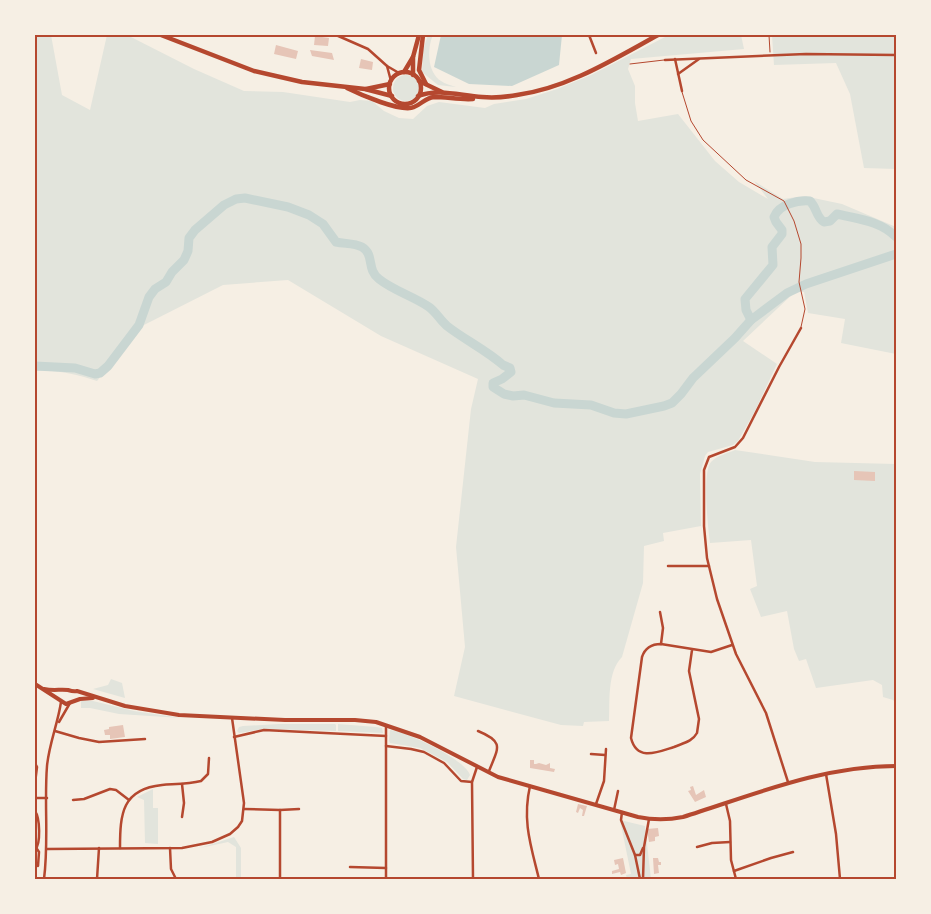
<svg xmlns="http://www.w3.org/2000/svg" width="931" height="914" font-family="'IBM Plex Sans',sans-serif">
  <rect width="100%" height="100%" fill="#f6efe4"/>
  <g fill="#e2e4dc">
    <path d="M35,35H51L62,95L90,110L107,35H127L194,69L244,91L283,92L350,102L360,100L372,101L384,111L399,118L413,119L427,106L439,102L485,108L494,104L526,99L557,89L591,75L669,35H741L744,49L631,59L628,69L635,86V103L638,121L678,114L715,161L739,182L768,199L754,181L783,199L804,196L842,204L896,227V354L841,343L845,319L808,313L804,292L796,291L743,341L777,364L755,411L738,441L733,445L708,452L705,456L700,474L701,526L663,533L664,541L644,546L643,583L622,657C607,672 610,701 609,721L584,722L583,726L561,725L454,696L465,647L456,547L471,409L478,379L381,336L288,280L223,285L142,326L97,381C78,375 55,369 35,371Z"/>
    <path d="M428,35H433C427,48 427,72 441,81C445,84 451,85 456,87L438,85L422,72L423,50Z"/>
    <polygon points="772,35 896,35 896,169 864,168 850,94 836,63 774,65"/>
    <circle cx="406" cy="88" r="13"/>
    <path d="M735,450L815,462L896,464V703L893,700L883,697L882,685L873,680L816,688L806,659L799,661L794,649L787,611L761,617L750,589L757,586L751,540L710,543C708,528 702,472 711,462C716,456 728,453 735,450Z"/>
    <polygon points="111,679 122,683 125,698 93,689 108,685"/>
    <polygon points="81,700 93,701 134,711 181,718 119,714 90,708 81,708"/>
    <polygon points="279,724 335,724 336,725 336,731 264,729 239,733 237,731 239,727 243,726"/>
    <polygon points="338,724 376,727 382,728 383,733 338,731"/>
    <path d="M390,730C407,732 465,759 470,775L467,780L463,779L447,762L420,748L390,743L389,741Z"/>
    <polygon points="153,789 153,808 158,808 158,844 145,843 144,800 137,797"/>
    <polygon points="620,820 645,826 651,879 627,879 626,875 631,874"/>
    <polygon points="234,837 241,848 241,879 236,879 236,847 228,842 200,848"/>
  </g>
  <polygon fill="#c9d6d2" points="441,35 562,35 559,65 512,86 469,84 434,67"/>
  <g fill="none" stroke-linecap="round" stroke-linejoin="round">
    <g stroke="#c9d6d2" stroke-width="9">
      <path d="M751,320L746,310L745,299L773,265L772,247L782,234V230L776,222L774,217C779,204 798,200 810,201C817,208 816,217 824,222L830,221L837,214C858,219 881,221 896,237"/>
      <path d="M35,366L75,368L95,374L100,373L108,366L139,325L149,297L155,289L166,282L172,272L184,260L188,251L189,238L195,230L224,205L236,199L245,198L288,207L309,215L323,224L336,242C345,244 354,243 362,247C375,255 366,269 379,279C394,291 413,296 429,307C436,312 440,320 447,326C465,340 486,350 503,365L510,368L511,372L502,379L493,383V387L504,394L513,396L524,395L554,403L591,405L614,413L626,414L664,406L672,403L681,394L693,378L735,338L751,320L787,293L806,284L896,254"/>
    </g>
  </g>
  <g fill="#e6c5b7">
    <polygon points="315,36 329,38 328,46 314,45"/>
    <polygon points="276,45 298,51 296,59 274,54"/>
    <polygon points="310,50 332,53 334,60 312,56"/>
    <polygon points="361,59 373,62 372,70 359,68"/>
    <polygon points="854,471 875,472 875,481 854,480"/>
    <polygon points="123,725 125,737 110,739 110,735 105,735 104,730 109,729 109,727"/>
    <polygon points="530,760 534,760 534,764 536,764 539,763 546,765 550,763 550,768 555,769 554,772 530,768"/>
    <polygon points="693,786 696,795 704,790 706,797 695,802 688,791 691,790 690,787"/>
    <polygon points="578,804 587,806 584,816 582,816 583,810 580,808 578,813 576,812"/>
    <polygon points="658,828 659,836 655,837 655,841 649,842 647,829"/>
    <polygon points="623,858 626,873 621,875 620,872 612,874 612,871 619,869 618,864 615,865 614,860"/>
    <polygon points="653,858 658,858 659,862 661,862 661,865 658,865 659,873 654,874"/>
  </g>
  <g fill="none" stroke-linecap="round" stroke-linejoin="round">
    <polyline stroke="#b5482f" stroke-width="1" points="769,35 770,52"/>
    <g stroke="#b5482f" stroke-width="1">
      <polyline points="630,64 664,60"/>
      <polyline points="682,92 691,121 703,140 746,180 784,201 794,221 801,244 801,258 799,282 805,309 801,327"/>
    </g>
    <g stroke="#b5482f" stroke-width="2.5">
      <polyline points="336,35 368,49 387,66 399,73"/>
      <polyline points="589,35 596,53"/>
      <polyline points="675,59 682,91"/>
      <polyline points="665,60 806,54 896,55"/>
      <polyline points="387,66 391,81"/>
      <polyline points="678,74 699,59"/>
      <polyline points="668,566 709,566"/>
      <polyline points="660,612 663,628 661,644"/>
      <path d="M692,650L689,671L699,719L697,733C692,742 683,743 674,747C658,752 637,762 631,738L642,657C645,648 651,644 661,644L711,652L732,645"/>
      <polyline points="59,722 70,703"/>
      <polyline points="386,726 386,879"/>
      <polyline points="55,731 79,738 99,742 145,739"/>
      <path d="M478,731C505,742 498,748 489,771"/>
      <polyline points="234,737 264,730 386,736"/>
      <polyline points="386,746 411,749 424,752 444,763 461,781 472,782"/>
      <polyline points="591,754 605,755"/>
      <polyline points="35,763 37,767 35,783"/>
      <polyline points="826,774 836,834 840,879"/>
      <polyline points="788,782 766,713 736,654 717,599 707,558 704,526 704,470 709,457 735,447 743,438 779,367 801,328"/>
      <polyline points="182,784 184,803 182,817"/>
      <path d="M530,786C522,821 531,846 539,879"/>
      <polyline points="35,798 47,798"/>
      <polyline points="73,800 84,799 110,789 116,790 129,800"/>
      <polyline points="596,804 604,781 606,749"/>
      <polyline points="726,804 730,821 731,860 736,879"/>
      <polyline points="244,809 280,810 280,879"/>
      <polyline points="280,810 299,809"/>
      <polyline points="614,810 618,791"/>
      <path d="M35,811C40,818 41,844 35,850"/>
      <polyline points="622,812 621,820 635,855 640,879"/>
      <polyline points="697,847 712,843 730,842"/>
      <path d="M120,848C120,814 122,789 162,785C175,784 189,784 201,781L208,774L209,758"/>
      <polyline points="170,848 171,869 176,879"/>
      <polyline points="37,849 39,852 38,866"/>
      <polyline points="47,849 182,848 212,842 230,834 238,827 242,821 244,803 232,718"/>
      <polyline points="635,855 640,855 643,848"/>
      <polyline points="350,867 386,868"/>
      <polyline points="734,871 771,858 793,852"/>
      <path d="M44,879C49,841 44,804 47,766C49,744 58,723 61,702"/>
      <polyline points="97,879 99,848"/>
      <polyline points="473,879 472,782 477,767"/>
      <polyline points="643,879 644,847 649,819"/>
    </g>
    <g stroke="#b5482f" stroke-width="4">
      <polyline points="35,684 66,704 80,699 93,698"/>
      <path d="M44,689C54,691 60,689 68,690C71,691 74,692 77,691L125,706L179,715L285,720H355L376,722L420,737L498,777L638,817C653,820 668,820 683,817C753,795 822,766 896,766"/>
    </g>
    <g stroke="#b5482f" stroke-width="4.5">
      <polyline points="423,35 419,70 426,84"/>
      <polyline points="419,81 442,92"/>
      <path d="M347,88C359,94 402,113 414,107C422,104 425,98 434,97C447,97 460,100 473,99"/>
      <path d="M418,96C439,88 461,96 482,97C494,98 506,97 517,95C568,88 614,59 658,35"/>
    </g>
    <g stroke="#b5482f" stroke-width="4.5">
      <polyline points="161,35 254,71 302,82 365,89 392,96"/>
      <polyline points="404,72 413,57"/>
      <circle cx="405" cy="88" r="16"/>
      <polyline points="413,75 413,57 419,35"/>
      <polyline points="366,89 390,84"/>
    </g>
  </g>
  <rect width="931" height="914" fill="none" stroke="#f6efe4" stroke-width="72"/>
  <rect x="36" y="36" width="859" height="842" fill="none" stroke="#b5482f" stroke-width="2"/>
</svg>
